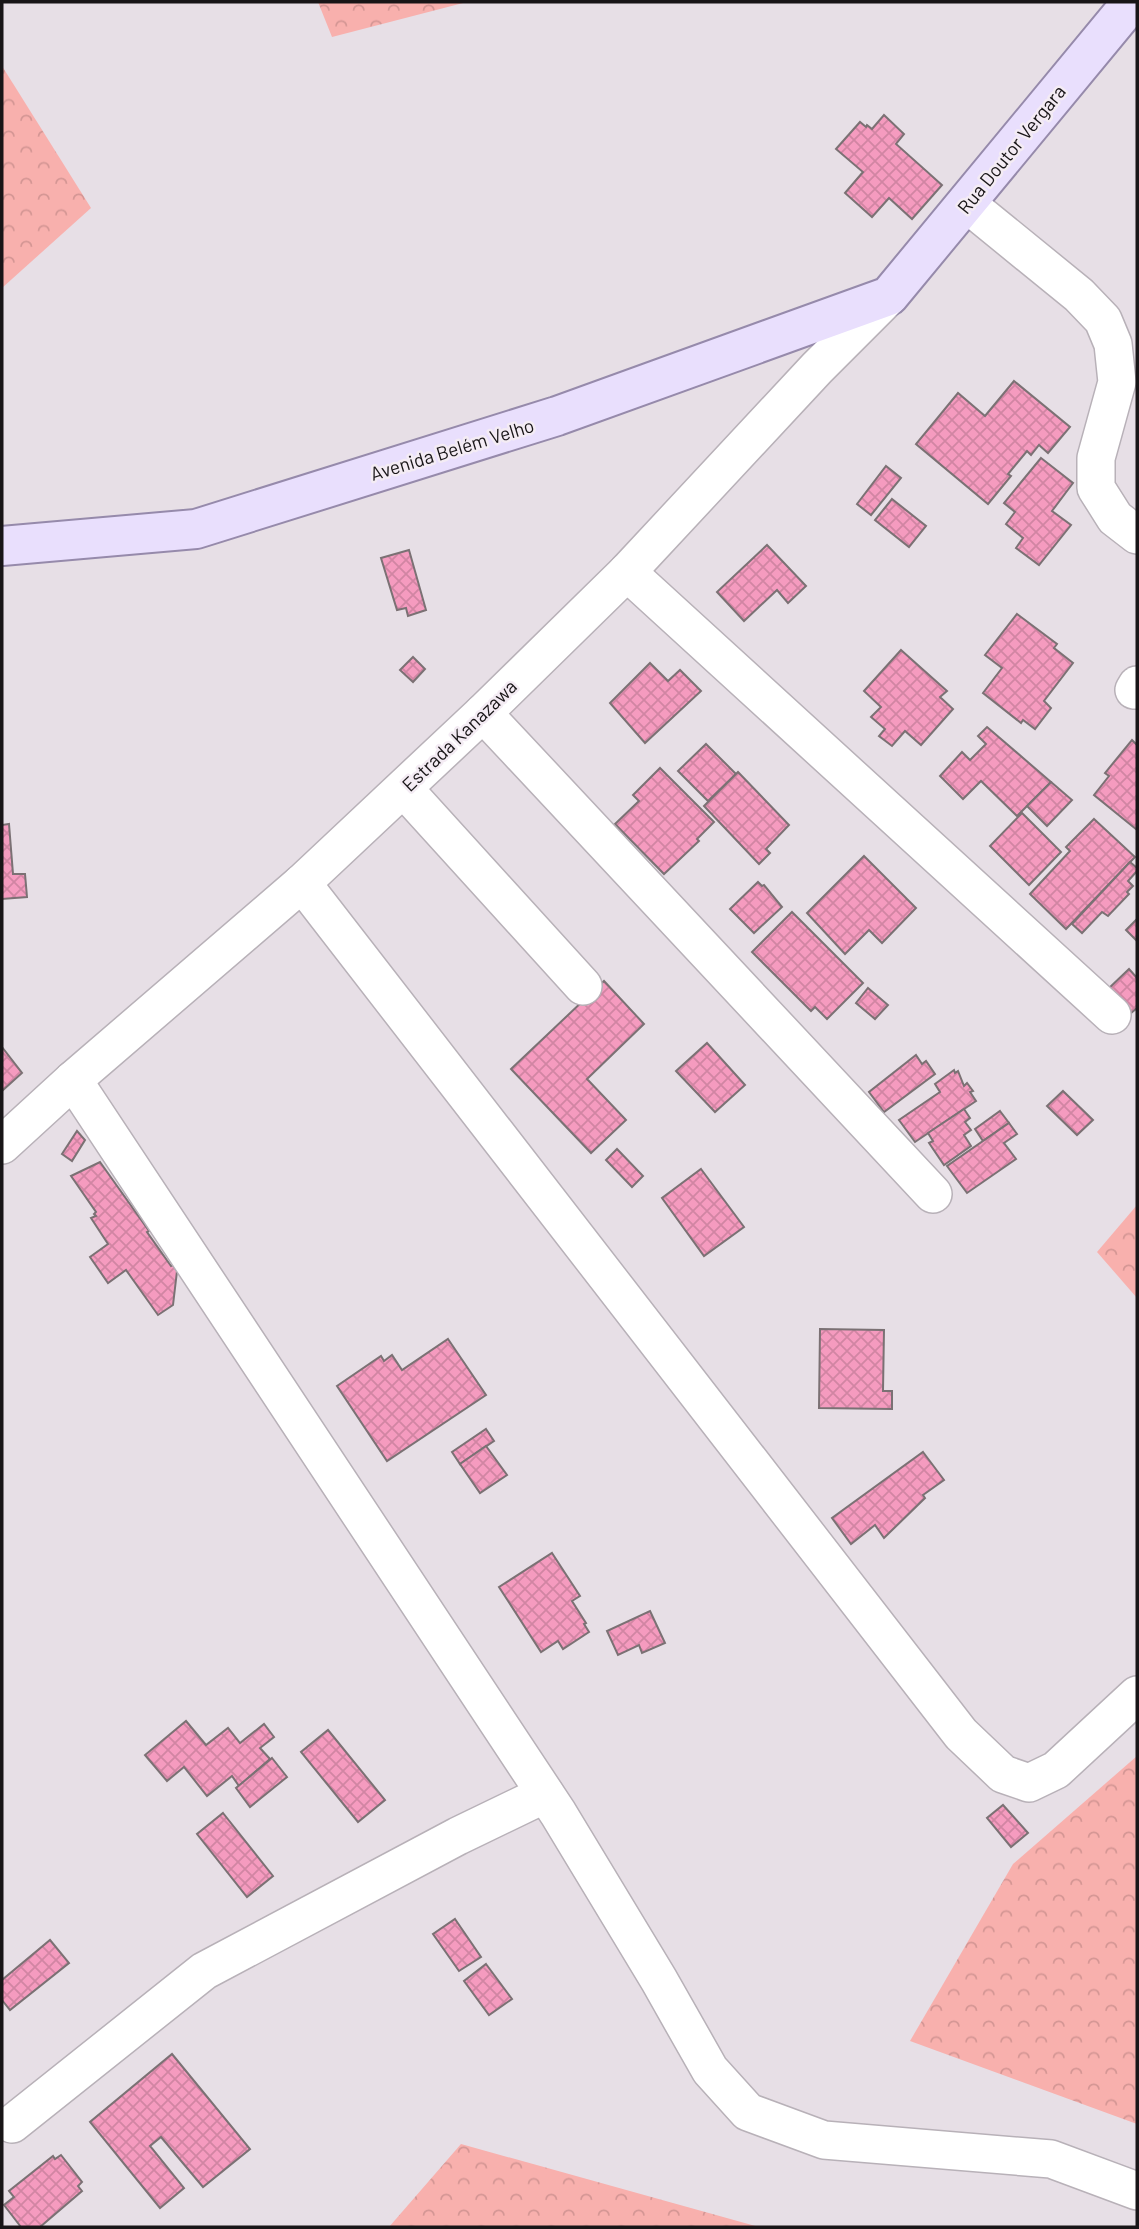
<svg xmlns="http://www.w3.org/2000/svg" width="1139" height="2229" font-family="Barlow,sans-serif">
  <defs>
    <pattern id="forest-crowns" width="20" height="18" patternUnits="userSpaceOnUse" patternTransform="scale(1.75)"><rect width="20" height="18" fill="#f8b0ad"/><path d="M2 6a3 3 0 1 1 6 0M12 15a3 3 0 1 1 6 0" fill="none" stroke="#d49694"/></pattern>
    <pattern id="building-cross-hatch" width="8" height="8" patternUnits="userSpaceOnUse" patternTransform="scale(1.75)"><rect width="8" height="8" fill="#f59bbf"/><path d="M0 0l8 8M0 8l8-8" fill="none" stroke="#d185a3"/></pattern>
  </defs>
  <rect width="100%" height="100%" fill="#e7dfe6"/>
  <g fill="url(#forest-crowns)">
    <polygon points="318,2 467,2 332,37"/>
    <polygon points="2,66 91,208 2,288"/>
    <polygon points="1137,1205 1137,1298 1097,1252"/>
    <polygon points="1137,1756 1137,2124 910,2041 1013,1864"/>
    <polygon points="461,2144 759,2227 389,2227"/>
  </g>
  <g fill="url(#building-cross-hatch)" stroke="#7b7174" stroke-width="2">
    <polygon points="884,115 904,134 896,144 942,185 912,219 889,198 872,217 845,193 863,172 836,149 860,122 866,127 867,125 872,129"/>
    <polygon points="1014,381 1070,427 1048,453 1039,445 1031,455 1027,451 1008,474 1011,476 988,504 916,444 958,393 985,416"/>
    <polygon points="1041,458 1073,483 1052,511 1071,525 1039,565 1016,548 1023,538 1006,524 1015,512 1004,503"/>
    <polygon points="886,466 901,478 871,515 857,504"/>
    <polygon points="892,499 926,526 909,547 875,520"/>
    <polygon points="767,545 806,586 788,603 777,590 744,621 717,592"/>
    <polygon points="409,550 426,610 408,616 406,608 397,610 381,558"/>
    <polygon points="1017,614 1057,644 1054,648 1073,663 1044,701 1051,708 1035,729 1023,720 1021,723 983,693 1002,668 985,655"/>
    <polygon points="901,650 947,691 940,697 953,709 921,745 905,731 892,746 879,736 885,729 871,717 881,707 864,691"/>
    <polygon points="413,657 425,669 413,682 400,670"/>
    <polygon points="650,663 668,681 680,670 701,691 645,743 610,703"/>
    <polygon points="987,727 1051,782 1017,816 981,781 963,799 940,776 962,752 970,760 986,744 978,736"/>
    <polygon points="1132,740 1137,745 1137,830 1094,795 1109,776 1105,773"/>
    <polygon points="706,744 736,774 708,801 678,771"/>
    <polygon points="660,768 714,822 697,839 699,841 664,874 615,824 639,801 633,795"/>
    <polygon points="738,772 789,825 766,849 770,853 759,864 704,806"/>
    <polygon points="1051,782 1072,800 1047,826 1027,806"/>
    <polygon points="1022,813 1061,852 1029,885 990,846"/>
    <polygon points="1094,819 1135,857 1066,929 1030,894 1070,851 1066,847"/>
    <polygon points="9,824 13,874 25,874 27,897 2,899 2,825"/>
    <polygon points="864,856 916,908 882,943 869,930 845,954 807,913"/>
    <polygon points="1130,862 1137,868 1137,871 1128,881 1133,886 1127,892 1129,894 1108,916 1102,912 1082,933 1072,924"/>
    <polygon points="758,882 762,886 764,885 782,907 754,933 730,909"/>
    <polygon points="792,912 863,983 827,1019 815,1007 811,1011 752,952"/>
    <polygon points="1137,919 1137,941 1126,930"/>
    <polygon points="1129,969 1137,978 1137,1008 1130,1014 1107,990"/>
    <polygon points="604,981 644,1024 587,1079 626,1120 591,1153 511,1069"/>
    <polygon points="868,988 888,1005 875,1019 856,1003"/>
    <polygon points="707,1043 745,1085 715,1112 676,1071"/>
    <polygon points="2,1047 22,1073 2,1091"/>
    <polygon points="916,1055 922,1064 926,1061 935,1074 884,1112 869,1092"/>
    <polygon points="954,1070 955,1073 958,1071 964,1086 967,1083 973,1091 970,1092 976,1101 915,1142 899,1120 940,1092 935,1084"/>
    <polygon points="1063,1091 1093,1120 1077,1135 1047,1106"/>
    <polygon points="964,1109 970,1118 965,1122 971,1130 964,1135 971,1146 944,1165 929,1143 933,1141 928,1133"/>
    <polygon points="1000,1111 1009,1123 983,1141 975,1129"/>
    <polygon points="1009,1123 1017,1134 1004,1143 1016,1159 967,1193 947,1166"/>
    <polygon points="77,1131 85,1140 72,1161 62,1154"/>
    <polygon points="617,1149 643,1176 632,1187 606,1160"/>
    <polygon points="100,1162 149,1231 147,1232 171,1266 173,1265 177,1271 173,1305 158,1315 126,1270 108,1283 90,1257 108,1244 91,1218 96,1216 94,1214 96,1212 71,1176"/>
    <polygon points="701,1169 744,1227 704,1256 662,1198"/>
    <polygon points="820,1329 884,1330 883,1391 892,1391 892,1409 819,1408"/>
    <polygon points="448,1339 486,1395 387,1461 337,1386 381,1356 384,1361 392,1355 402,1370"/>
    <polygon points="486,1429 494,1441 460,1464 452,1452"/>
    <polygon points="486,1446 507,1475 480,1493 460,1464"/>
    <polygon points="923,1452 944,1480 923,1495 925,1498 884,1538 875,1525 851,1544 832,1518"/>
    <polygon points="552,1553 580,1596 572,1601 586,1623 584,1624 589,1632 563,1649 558,1641 541,1652 499,1587"/>
    <polygon points="650,1611 665,1643 642,1653 639,1645 618,1655 607,1631"/>
    <polygon points="186,1721 206,1745 228,1728 240,1743 264,1724 274,1737 260,1748 270,1759 239,1786 232,1776 207,1796 184,1767 167,1781 145,1755"/>
    <polygon points="328,1730 385,1800 358,1822 301,1752"/>
    <polygon points="272,1758 287,1777 250,1807 236,1788"/>
    <polygon points="1003,1805 1028,1833 1011,1847 987,1818"/>
    <polygon points="223,1813 273,1876 247,1897 197,1834"/>
    <polygon points="455,1919 481,1957 459,1971 433,1934"/>
    <polygon points="50,1940 69,1963 10,2010 2,2000 2,1980"/>
    <polygon points="486,1964 512,1999 489,2015 464,1981"/>
    <polygon points="172,2054 250,2149 203,2187 161,2137 150,2146 184,2188 160,2208 90,2122"/>
    <polygon points="61,2155 82,2182 78,2186 82,2191 40,2227 21,2227 4,2205 14,2197 9,2191 53,2156 55,2159"/>
  </g>
  <g fill="none" stroke-linecap="round" stroke-linejoin="round">
    <g stroke="#b8b1b8" stroke-width="40">
      <g id="minor">
        <polyline points="966,203 1079,295 1103,320 1113,344 1117,382 1096,458 1096,488 1115,518 1137,535"/>
        <polyline points="627,572 1112,1015"/>
        <polyline points="1134,690 1137,685"/>
        <polyline points="483,713 933,1194"/>
        <polyline points="404,789 583,986"/>
        <polyline points="302,883 961,1734 1003,1774 1029,1783 1056,1770 1137,1695"/>
        <polyline points="73,1080 558,1813 659,1980 710,2070 748,2112 824,2140 1051,2159 1137,2191"/>
        <polyline points="2,1145 73,1080 302,883 483,713 627,572 817,368 889,296"/>
        <polyline points="12,2124 204,1971 458,1836 545,1794"/>
      </g>
    </g>
    <g stroke="#968aab" stroke-width="42">
      <polyline id="major" points="2,546 196,529 557,416 889,296 1132,2"/>
    </g>
    <use href="#minor" stroke="#fff" stroke-width="37"/>
    <use href="#major" stroke="#e9dffd" stroke-width="38"/>
  </g>
  <g text-anchor="middle" dominant-baseline="central" stroke-width="5" stroke-linejoin="round" paint-order="stroke">
    <g font-size="19" fill="#181517" stroke="#f4ecf4">
      <text transform="translate(1011 149) rotate(-51)">Rua Doutor Vergara</text>
      <text transform="translate(452 449) rotate(-17)">Avenida Belém Velho</text>
      <text transform="translate(459 735) rotate(-44)">Estrada Kanazawa</text>
    </g>
  </g>
  <rect width="1139" height="2229" fill="none" stroke="#181517" stroke-width="7"/>
</svg>
